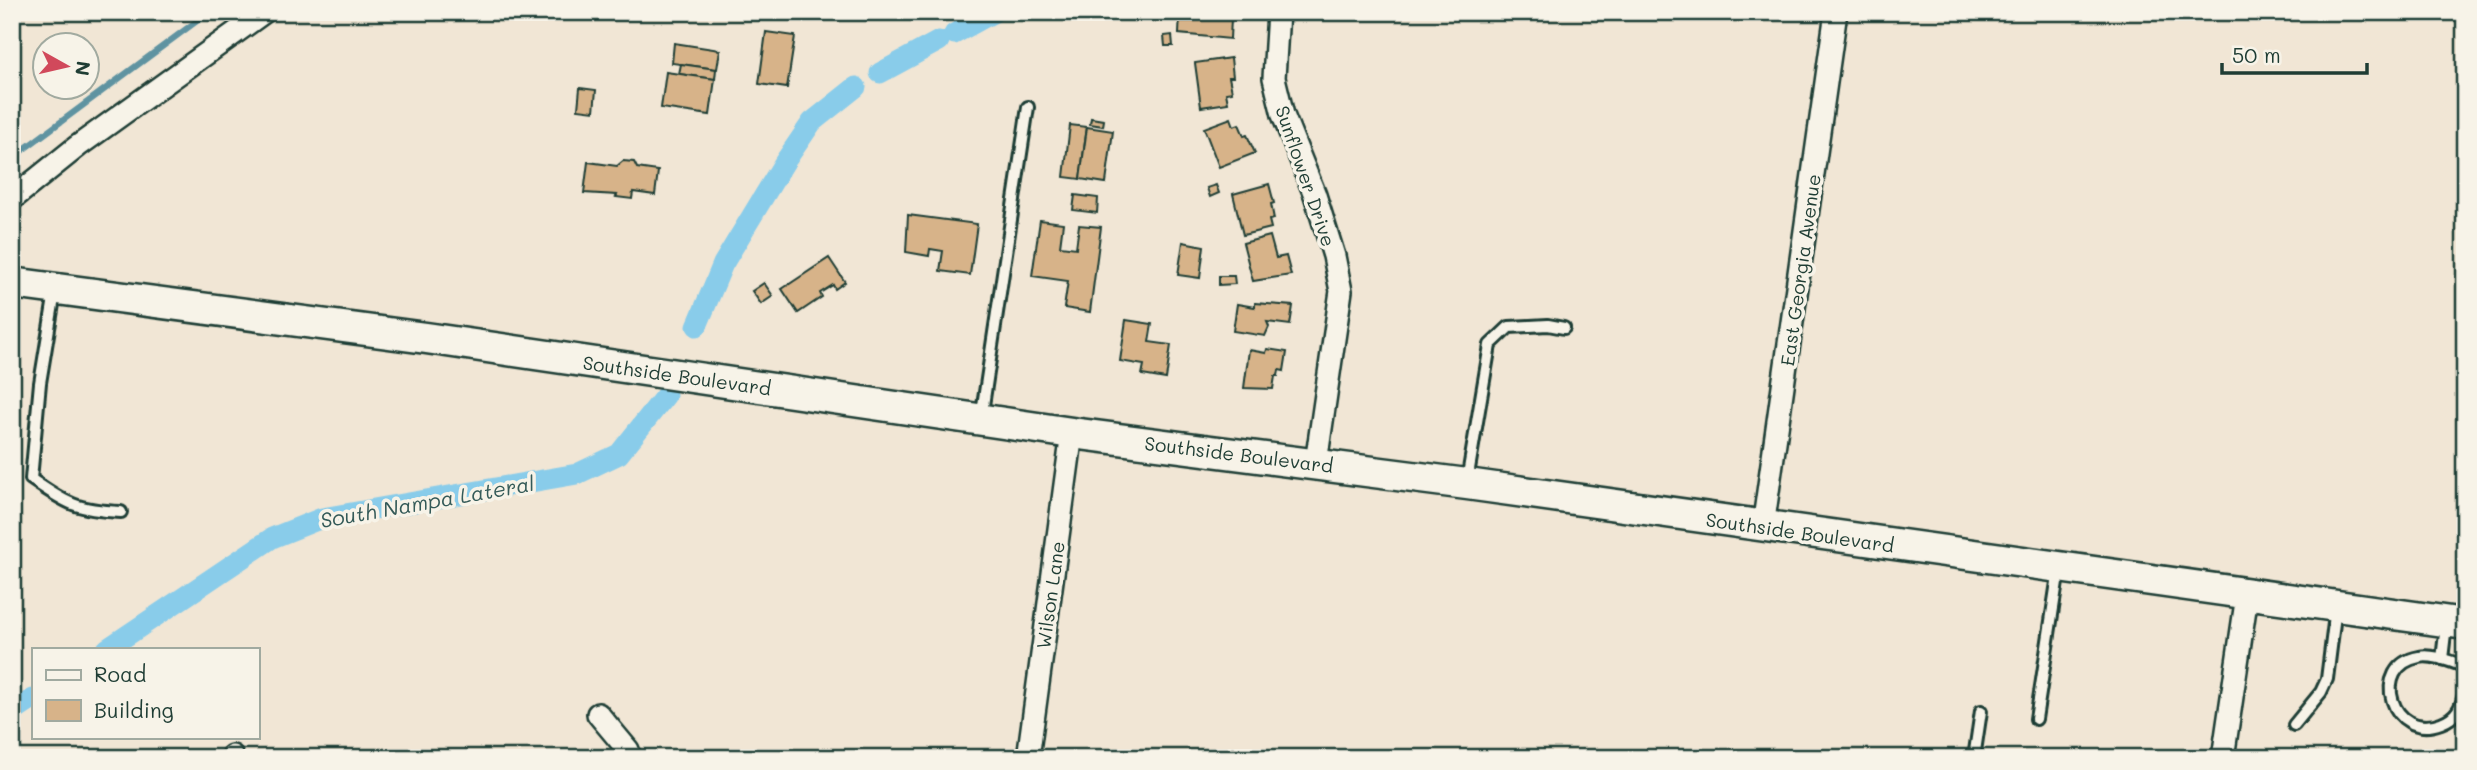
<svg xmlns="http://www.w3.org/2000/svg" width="2477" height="770" font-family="Mali,sans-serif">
  <rect width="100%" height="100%" fill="#f1e6d5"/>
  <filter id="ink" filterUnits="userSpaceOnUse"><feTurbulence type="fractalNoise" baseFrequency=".0143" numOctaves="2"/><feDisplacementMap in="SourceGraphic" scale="14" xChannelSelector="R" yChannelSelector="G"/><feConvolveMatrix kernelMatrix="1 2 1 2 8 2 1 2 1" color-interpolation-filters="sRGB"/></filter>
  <g filter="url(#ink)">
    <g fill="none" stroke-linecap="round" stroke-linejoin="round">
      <polyline stroke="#5f93a1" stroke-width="6" points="12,158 209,12"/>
      <g stroke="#89ccea" stroke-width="21">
        <polyline points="954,34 994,12"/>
        <polyline points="880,73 939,41"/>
        <polyline points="697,326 723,264 784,163 812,122 856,87"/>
        <polyline points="107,649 272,538 322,518 577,474 619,454 666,395"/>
        <polyline points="12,713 33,699"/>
      </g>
    </g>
    <g fill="#d7b389" stroke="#1f3d34" stroke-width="2">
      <polygon points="1191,12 1220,12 1219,17 1231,18 1230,39 1179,34 1180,13"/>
      <polygon points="766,32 795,36 787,88 759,84"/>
      <polygon points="1172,35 1173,46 1165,46 1164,36"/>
      <polygon points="674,43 720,50 717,69 672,63"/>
      <polygon points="1231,58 1233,77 1229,77 1232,92 1226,93 1228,103 1201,107 1195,63"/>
      <polygon points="681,64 716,69 715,79 679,74"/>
      <polygon points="666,72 715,79 710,115 661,108"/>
      <polygon points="580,88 596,90 594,111 578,109"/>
      <polygon points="1091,118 1104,120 1103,126 1090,124"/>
      <polygon points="1231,118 1234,126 1239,124 1244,136 1247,135 1255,153 1219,167 1204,128"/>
      <polygon points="1070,125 1087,127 1080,179 1064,177"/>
      <polygon points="1087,127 1113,131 1106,183 1080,179"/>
      <polygon points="623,161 634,162 637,168 658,171 655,195 633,192 632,199 616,197 617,195 584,193 588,162 617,166"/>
      <polygon points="1269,184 1274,203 1271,204 1274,219 1269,220 1271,228 1243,235 1233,194"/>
      <polygon points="1216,185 1219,193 1210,197 1207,188"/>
      <polygon points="1075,195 1098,198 1097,213 1073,210"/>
      <polygon points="908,215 977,224 970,275 940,271 943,251 930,249 929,256 906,252"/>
      <polygon points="1040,220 1063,223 1060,246 1076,248 1079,225 1101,227 1090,312 1064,308 1068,281 1032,276"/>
      <polygon points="1270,236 1276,258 1286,256 1291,275 1253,281 1243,243"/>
      <polygon points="1183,242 1204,246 1200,278 1178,275"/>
      <polygon points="829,258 845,282 835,289 833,285 820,293 822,297 798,313 782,289"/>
      <polygon points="1219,276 1234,276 1235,284 1219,285"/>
      <polygon points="764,283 773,296 761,304 752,291"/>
      <polygon points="1255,303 1293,306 1290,325 1267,322 1269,327 1265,336 1233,331 1237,304 1255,307"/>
      <polygon points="1126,320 1152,324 1149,342 1171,345 1166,379 1142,375 1144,365 1120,361"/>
      <polygon points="1267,349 1287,352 1284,371 1279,370 1278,376 1275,376 1273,389 1244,388 1249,350 1266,353"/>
    </g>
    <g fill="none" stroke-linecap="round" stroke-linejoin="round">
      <g stroke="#1f3d34" stroke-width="16">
        <g id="service">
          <path d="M55,292L40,383L31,479C67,504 77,510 121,512"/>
          <polyline points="981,419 1028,107"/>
          <polyline points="1467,481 1490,345 1509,327 1548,325 1564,328"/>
          <polyline points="2442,659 2446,625"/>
          <path d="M2465,671L2461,665C2449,661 2432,654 2419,657C2369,666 2391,742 2441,723C2457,717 2461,708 2465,691"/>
          <polyline points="2036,719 2059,569"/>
          <polyline points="2294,725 2321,692 2327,679 2336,607"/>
          <polyline points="1974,758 1981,711"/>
        </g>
      </g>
      <g stroke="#1f3d34" stroke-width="26">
        <g id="minor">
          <polyline points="1278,12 1274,78 1283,115 1315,195 1334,256 1341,291 1316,463"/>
          <polyline points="12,199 78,146 264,12"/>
          <polyline points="1763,527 1836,12"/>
          <polyline points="598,714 628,750 630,758"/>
          <polyline points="231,758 232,756"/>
          <polyline points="1028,758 1072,433"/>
          <polyline points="2223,758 2247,595"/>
        </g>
      </g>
      <g stroke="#1f3d34" stroke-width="35">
        <polyline id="secondary" points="12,283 426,338 1072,433 1467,484 2465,624"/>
      </g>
      <use href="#service" stroke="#f7f3e8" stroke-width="10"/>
      <use href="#minor" stroke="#f7f3e8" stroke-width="21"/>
      <use href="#secondary" stroke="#f7f3e8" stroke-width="30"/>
    </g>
  </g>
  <g text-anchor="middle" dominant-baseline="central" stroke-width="7" stroke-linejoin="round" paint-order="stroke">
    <g font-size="19" fill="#1f3d34" stroke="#f7f3e8">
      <text transform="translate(1306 176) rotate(71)">Sunflower Drive</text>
      <text transform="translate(1800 270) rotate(-82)">East Georgia Avenue</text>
      <text transform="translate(677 375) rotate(8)">Southside Boulevard</text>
      <text transform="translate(1239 454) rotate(7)">Southside Boulevard</text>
      <text transform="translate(1800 532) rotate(8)">Southside Boulevard</text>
      <text transform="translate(1050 595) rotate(-82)">Wilson Lane</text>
    </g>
    <g font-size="21" font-style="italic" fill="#345a58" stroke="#f7f3e8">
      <text transform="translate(427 501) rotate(-10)">South Nampa Lateral</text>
    </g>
  </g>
  <rect width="2477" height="770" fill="none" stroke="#f7f3e8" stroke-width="42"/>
  <rect x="21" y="21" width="2435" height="728" fill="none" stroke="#1f3d34" stroke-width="2.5" filter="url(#ink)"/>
  <rect x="32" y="648" width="228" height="91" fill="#f7f3e8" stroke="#a1aaa0" stroke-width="2"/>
  <rect x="46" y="670" width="35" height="10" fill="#f7f3e8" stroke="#a1aaa0" stroke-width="2"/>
  <text x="94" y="682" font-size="21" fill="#1f3d34">Road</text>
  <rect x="46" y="700" width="35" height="21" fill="#d7b389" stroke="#a1aaa0" stroke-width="2"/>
  <text x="94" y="718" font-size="21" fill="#1f3d34">Building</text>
  <g transform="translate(66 66) rotate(98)"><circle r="33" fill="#f7f3e8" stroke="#a1aaa0" stroke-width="2"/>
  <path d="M0-5L12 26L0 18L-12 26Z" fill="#d1495b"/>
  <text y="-10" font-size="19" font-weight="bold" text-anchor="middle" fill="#1f3d34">N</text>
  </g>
  <path d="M2222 63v10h145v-10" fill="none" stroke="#1f3d34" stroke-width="3.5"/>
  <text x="2232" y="63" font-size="21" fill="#1f3d34" stroke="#f7f3e8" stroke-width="5" paint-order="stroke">50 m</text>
</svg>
